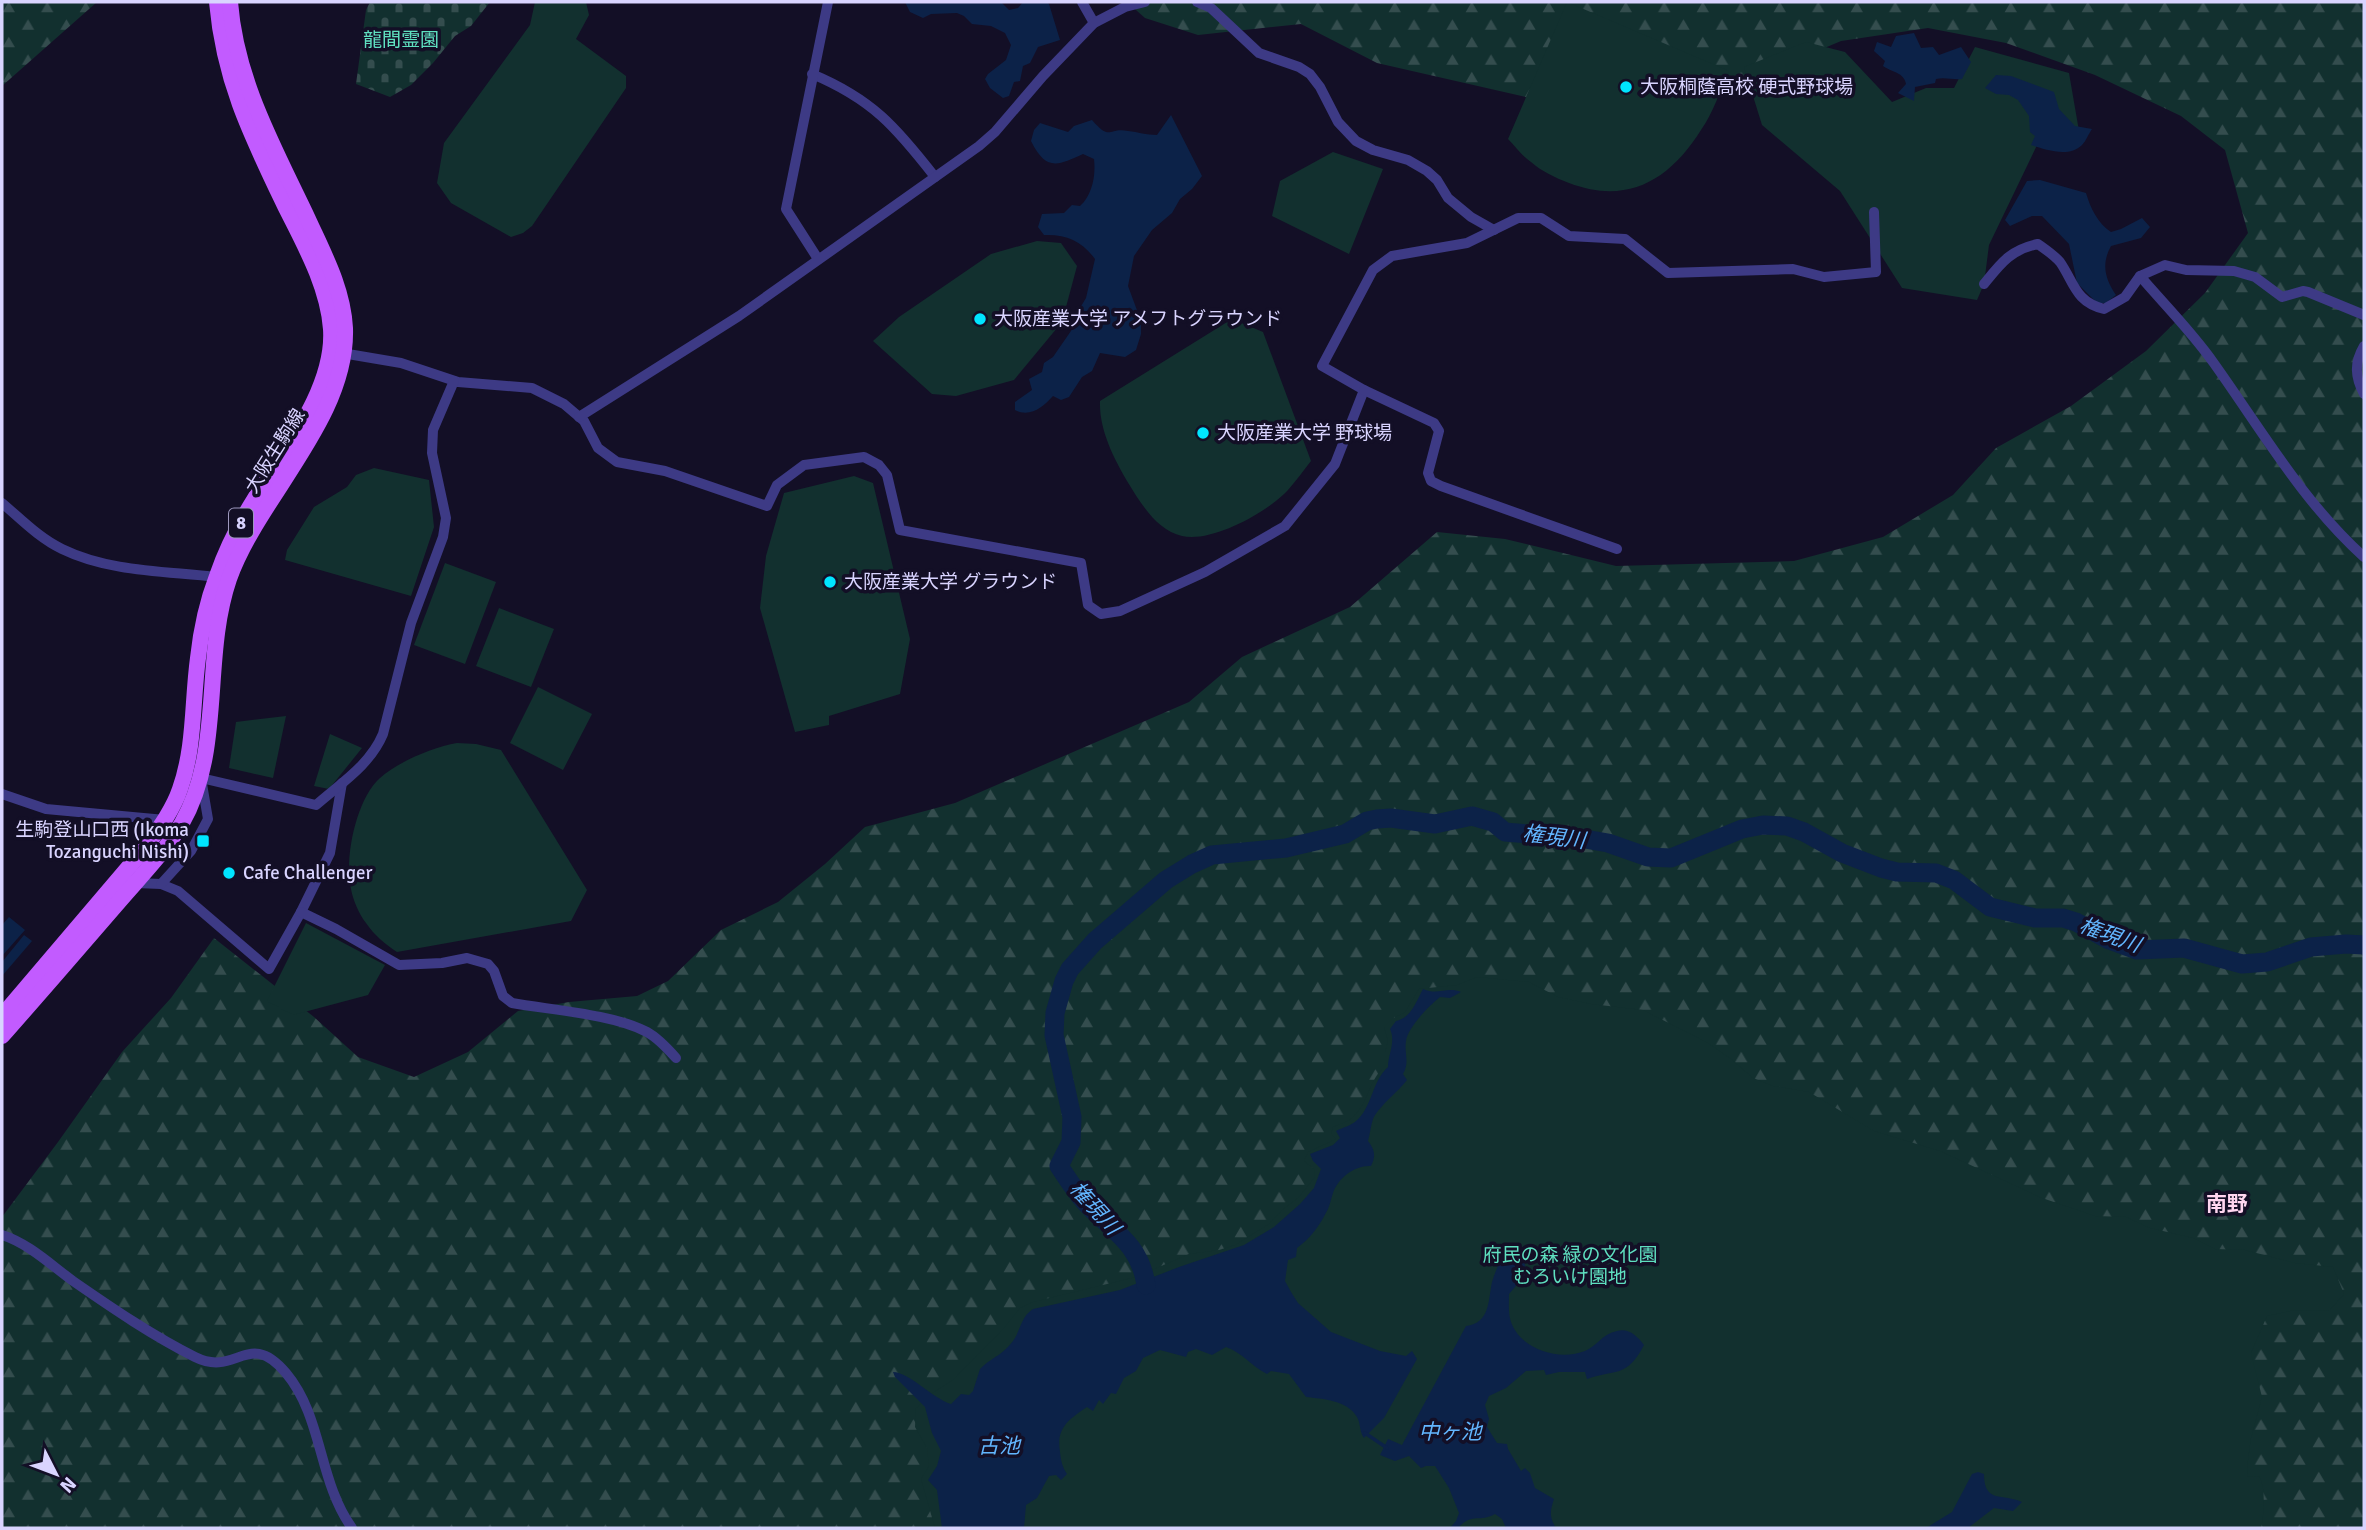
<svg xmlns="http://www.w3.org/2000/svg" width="2366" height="1530" font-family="Signika,'Noto Sans JP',sans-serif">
  <defs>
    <pattern id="forest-firs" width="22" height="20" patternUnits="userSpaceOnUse" patternTransform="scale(1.75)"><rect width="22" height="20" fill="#12302f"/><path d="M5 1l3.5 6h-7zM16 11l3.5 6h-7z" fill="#344d4e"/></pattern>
    <pattern id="cemetery-stones" width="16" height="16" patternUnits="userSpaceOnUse" patternTransform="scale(1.75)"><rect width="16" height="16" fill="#12302f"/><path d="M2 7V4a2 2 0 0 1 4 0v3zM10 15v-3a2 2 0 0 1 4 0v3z" fill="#344d4e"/></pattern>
  </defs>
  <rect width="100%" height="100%" fill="#130f26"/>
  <g fill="url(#forest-firs)">
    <polygon points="2,2 97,2 2,86"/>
    <polygon points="1127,2 2364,2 2364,1528 2,1528 2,1217 58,1142 122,1052 171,998 214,938 314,1017 358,1057 414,1077 468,1052 518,1011 569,1002 637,996 668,981 721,930 778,902 825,864 865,827 955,803 1189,702 1242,657 1350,607 1437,532 1505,539 1616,566 1794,561 1883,537 1953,495 1996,448 2071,406 2146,351 2205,293 2248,233 2225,150 2181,116 2095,75 2006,43 1928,28 1841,41 1753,78 1682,100 1530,98 1377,63 1301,24 1198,35 1145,18"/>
  </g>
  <polygon fill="url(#cemetery-stones)" points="370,2 490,2 471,26 455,36 433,63 411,85 390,97 356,84 366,10"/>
  <g fill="#12302f">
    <polygon points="535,2 586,2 589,15 576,39 626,76 626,88 532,226 523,233 511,237 451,203 437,183 444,143 530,25"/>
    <path d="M1567,2L1729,71C1720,91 1713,113 1701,130C1669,181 1627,205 1569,183C1556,178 1541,171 1531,162C1522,156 1515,146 1508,139Z"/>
    <polygon points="1806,42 1845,52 1892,102 1926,88 1954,88 1975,47 2069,73 2079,131 2039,141 1989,245 1984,284 1977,300 1902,288 1840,191 1762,125 1744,67"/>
    <polygon points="1333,152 1383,169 1349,254 1272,216 1280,181"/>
    <polygon points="1037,241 1061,243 1077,266 1062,322 1014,380 956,396 932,394 873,341 899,317 991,254"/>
    <path d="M1232,319L1263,332L1311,461C1303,471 1296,481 1288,490C1268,512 1212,543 1182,536C1156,530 1140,502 1127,481C1113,457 1099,429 1100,401Z"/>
    <polygon points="374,468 429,480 434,527 411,596 285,560 287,550 314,507 347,487 356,475"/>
    <polygon points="854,476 873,483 910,639 900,694 829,716 829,725 795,732 760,608 766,556 784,493"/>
    <polygon points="445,563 496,582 465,664 414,645"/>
    <polygon points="499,608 554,629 531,687 476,666"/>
    <polygon points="538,687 592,714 563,770 510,743"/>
    <polygon points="286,716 273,778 229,768 236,722"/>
    <polygon points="330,734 362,748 329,789 314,786"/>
    <path d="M457,743L476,744L501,750L587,890L571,921L397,952C385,944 374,935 366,923C359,914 353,900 351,889C344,859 356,799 380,778C398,762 433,747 457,743Z"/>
    <polygon points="306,923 385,965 368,995 293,1015 267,1001"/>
    <path d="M1477,977L1529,982L1558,997L1591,1004L1643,1010L1708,1043L1731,1059L1753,1078L1773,1086L1809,1092L1874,1131L1940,1151L2042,1198L2095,1216L2126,1217L2150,1228L2193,1238L2215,1249L2245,1250L2295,1263L2333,1267L2344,1294L2330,1310L2290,1311L2267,1316L2251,1353L2262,1397L2251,1438L2247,1467L2248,1477L2259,1476C2266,1487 2264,1515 2261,1528H935L921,1479L929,1466L927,1448L915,1427L916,1408L934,1392L953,1380L1004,1328L1020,1308L1033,1302L1136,1277L1189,1254L1219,1250L1235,1245L1269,1224L1282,1210L1298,1198L1315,1177L1314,1169L1304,1161L1308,1152L1336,1139L1331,1134L1333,1127C1340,1124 1350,1121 1354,1116C1369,1102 1368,1081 1385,1066V1052L1388,1041L1384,1027L1392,1019L1405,1012L1419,989L1457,985Z"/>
  </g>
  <g fill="#0c2248">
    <polygon points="905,2 1001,2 1009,10 1018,8 1023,2 1047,2 1049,4 1060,40 1038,47 1030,63 1023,66 1020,81 1014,82 1009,96 1003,98 990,88 985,79 988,74 1006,60 1011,45 1005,33 991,26 972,24 964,16 957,13 931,14 923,18 910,12"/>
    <path d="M1914,33L1921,48L1933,47L1939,55L1961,47L1971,62L1962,79C1953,80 1945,77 1936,79L1935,83L1915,87L1914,101L1898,93L1906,84C1904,72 1891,72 1883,66L1885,61L1874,51L1877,42L1891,47L1896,36Z"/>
    <path d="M1996,75L2011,76L2054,92L2059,109L2075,126L2092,129C2089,133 2086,141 2082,145C2069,158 2046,150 2031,145L2035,136L2030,132L2029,116L2018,100L2009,95L1996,94L1985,88Z"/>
    <path d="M1171,115L1202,176L1192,189L1180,199L1172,213L1152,230L1134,256L1128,286L1141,321V334L1136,350L1125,357L1100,353L1092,371L1082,377L1069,397L1061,400L1053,396C1043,407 1030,418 1015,410V402L1032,390L1029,379L1042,372L1044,363L1053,357L1073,328L1077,313L1086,298L1095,259C1082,241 1066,234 1044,235L1038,227L1042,214L1064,213L1072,205L1080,206C1092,195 1096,176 1094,159L1083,154C1057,166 1046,171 1031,141L1034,130L1040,123L1068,132L1074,126L1092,120C1111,142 1108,127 1128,131C1138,132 1146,135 1157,135Z"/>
    <path d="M2040,180L2086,193C2090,207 2098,224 2111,232L2121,229L2142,218L2150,227L2141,238L2111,246C2101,264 2105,279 2116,295L2106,303H2097L2077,283L2069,244L2042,216H2032L2010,226L2005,220L2027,181Z"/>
    <polygon points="9,917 25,930 2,956 2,925"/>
    <polygon points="24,935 32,941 2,976 2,962"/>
    <path d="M1423,989C1438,996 1447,986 1461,992L1450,998L1440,997C1429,1006 1408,1027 1406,1041C1404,1054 1410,1062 1403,1074L1407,1080C1399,1091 1379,1106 1373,1119C1371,1125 1370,1134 1368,1141C1375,1150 1376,1156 1371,1166C1355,1165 1338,1178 1333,1193C1331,1199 1330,1204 1328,1209C1320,1225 1311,1238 1297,1248L1296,1257L1288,1260L1285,1281L1291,1292L1298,1303L1331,1332L1380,1351L1406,1356L1412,1351L1417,1359L1384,1418L1364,1438C1359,1431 1361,1424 1357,1417C1347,1400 1323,1399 1306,1397L1289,1374L1271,1371L1267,1374C1251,1366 1243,1353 1226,1347L1212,1355L1196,1349L1188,1352L1186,1357L1160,1350L1143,1358L1136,1371L1124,1378L1116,1394L1111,1393L1103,1404L1099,1400L1093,1411L1087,1407C1068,1420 1056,1428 1060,1452C1061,1460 1062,1467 1067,1474L1061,1480L1056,1475L1049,1476L1037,1498L1026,1505L1024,1528H942L937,1490L928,1480L937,1466L941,1451L932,1433L925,1407L895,1377L893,1372C909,1372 932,1398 951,1404L961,1394L969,1395L973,1391L980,1369C993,1356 1003,1356 1015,1338C1021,1327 1022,1316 1033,1309L1120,1290L1179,1267L1244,1245L1274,1227L1300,1204L1314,1188L1321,1169L1313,1161L1310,1154L1333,1145L1340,1138L1336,1131C1342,1128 1352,1125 1356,1121C1372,1108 1372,1081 1388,1067C1388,1054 1396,1042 1390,1029L1396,1021C1411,1018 1416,1002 1423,989Z"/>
    <path d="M1523,1248L1527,1253L1524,1261L1527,1273L1509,1294C1509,1303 1508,1313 1511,1322C1521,1350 1559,1361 1585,1351C1596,1347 1602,1334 1617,1331C1629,1328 1637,1336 1644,1345C1627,1378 1616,1369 1587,1379L1585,1372H1559L1546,1375L1544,1370L1526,1371L1506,1388L1489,1396L1485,1405L1489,1419L1487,1427L1497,1443L1507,1444L1508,1449L1521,1471L1525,1468L1530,1473L1535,1488L1554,1499C1550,1511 1549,1517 1556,1528H1506L1502,1519L1495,1514C1478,1523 1473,1512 1458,1528H1450L1456,1521L1459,1513L1449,1488L1435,1466H1426L1421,1468L1409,1456L1395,1461L1380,1455L1388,1439L1402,1445L1466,1326C1490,1323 1488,1301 1492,1282C1494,1275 1497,1268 1500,1261Z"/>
    <path d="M1978,1472L1984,1474C1984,1504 2003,1493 2022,1502L2013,1511L1994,1508L1968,1528H1926L1952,1512L1972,1474Z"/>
  </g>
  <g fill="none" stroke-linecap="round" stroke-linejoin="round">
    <polyline stroke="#0c2248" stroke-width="3.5" points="1365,1433 1387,1448"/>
    <path stroke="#0c2248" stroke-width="19" d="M1146,1285C1140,1243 1111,1230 1085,1202C1075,1191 1067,1178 1059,1166L1071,1142L1072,1117L1054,1035L1055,1013L1064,981L1070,969L1095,941L1166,880L1192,864L1212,855L1286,848L1345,834L1367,821L1377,819L1391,818L1435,824L1472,816L1493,822L1505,832L1585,839L1608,843L1648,857L1671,858L1742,829L1763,825L1787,826L1804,832L1842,853L1881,868L1897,872L1936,873L1954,880L1990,907L2035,918H2063L2076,922L2107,939L2137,950L2184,948L2242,964L2267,962L2311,947L2346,944L2364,945"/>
    <g stroke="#3d3a85" stroke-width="10">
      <polyline points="1082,2 1094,23"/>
      <polyline points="1197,2 1211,8 1259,53 1299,67 1310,74 1320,87 1338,122 1356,141 1373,150 1408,160 1427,171 1437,180 1448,198 1471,217 1494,230"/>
      <path d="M812,74C872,99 896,127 935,177"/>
      <polyline points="818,259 786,209 828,2"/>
      <path d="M2140,276C2164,304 2192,332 2213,362C2261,429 2302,501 2364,557"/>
      <path d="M1984,284C2001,263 2010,250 2038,244C2045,249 2054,255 2060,262C2074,282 2075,302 2104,309L2125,297L2140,276L2165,265L2186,270L2234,271L2255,277L2282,297L2303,291L2308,292L2364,315"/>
      <path d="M2364,346C2354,363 2355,377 2364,394"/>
      <polyline points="342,353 401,363 458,382 532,388 564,404 584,421 598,448 617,462 665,471 767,506 777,485 804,465 864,457 879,465 887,475 900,530 1081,563 1088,605 1101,614 1120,611 1205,572 1285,526 1335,464 1364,390 1322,366 1373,270 1392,256 1467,243 1518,218 1541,218 1569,236 1625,239 1668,273 1793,269 1824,277 1876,272 1874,212"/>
      <polyline points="1364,390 1434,423 1439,431 1428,473 1431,481 1441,486 1617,549"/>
      <polyline points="579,417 739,316 979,146 995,132 1043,76 1094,23 1125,7 1145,2"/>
      <path d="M2,503C21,519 39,538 62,549C109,572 165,571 216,577"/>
      <polyline points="2,794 46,809 165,820"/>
      <polyline points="136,883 161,884 178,891 269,969 301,912 330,853 342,783"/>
      <path d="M161,884L191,851L208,819L201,778L316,805C341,783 370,765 383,734L411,623L443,537L446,518L432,453L433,430L454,381"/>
      <path d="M301,912L336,929L399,965L442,963L467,958L488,964L494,971L503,996L512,1003C551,1010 613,1014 647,1032C658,1038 668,1049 676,1058"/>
      <path d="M2,1235C28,1243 51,1265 73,1281C112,1308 153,1336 195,1357C237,1378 248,1328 286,1373C323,1417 318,1481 352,1528"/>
    </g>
    <g stroke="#c25bff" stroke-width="16">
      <path d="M2,1016L145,848C158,830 173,810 180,789C195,747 192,702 198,658C201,630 207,602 217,576C226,550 239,524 254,500C283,452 335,389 331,329C328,286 304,244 285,206C251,135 224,81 217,2"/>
      <path d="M2,1036C40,993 78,949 116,905C138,879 165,852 182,823C224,749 202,658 229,579C258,497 348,419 345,328C343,289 324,254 308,219C275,149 236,81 230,2"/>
    </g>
  </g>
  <g fill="#00e5ff" stroke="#130f26" stroke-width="2.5">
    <circle cx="1626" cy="87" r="7"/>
    <circle cx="980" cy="319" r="7"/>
    <circle cx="1203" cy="433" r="7"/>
    <circle cx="830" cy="582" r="7"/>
    <rect x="196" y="834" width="14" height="14" rx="3.5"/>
    <circle cx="229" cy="873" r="7"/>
  </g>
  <g text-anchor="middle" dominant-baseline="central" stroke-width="7" stroke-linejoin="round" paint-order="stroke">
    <rect fill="#130f26" stroke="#9e99be" stroke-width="2" x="229" y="508.5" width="24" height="29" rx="5"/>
    <g font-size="18" font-weight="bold" fill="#d9d4ff">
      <text x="241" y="523">8</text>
    </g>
    <g font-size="19" fill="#5fe0c0" stroke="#130f26">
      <text x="401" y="40">龍間霊園</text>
      <text x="1570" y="1255">府民の森 緑の文化園<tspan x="1570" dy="22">むろいけ園地</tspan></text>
    </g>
    <g font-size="19" fill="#d9d4ff" stroke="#130f26" text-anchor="start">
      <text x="1640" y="87">大阪桐蔭高校 硬式野球場</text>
      <text x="994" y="319">大阪産業大学 アメフトグラウンド</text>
      <text x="1217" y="433">大阪産業大学 野球場</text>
      <text x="844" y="582">大阪産業大学 グラウンド</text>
      <text x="189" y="830" text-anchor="end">生駒登山口西 (Ikoma<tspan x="189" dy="22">Tozanguchi Nishi)</tspan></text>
      <text x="243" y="873">Cafe Challenger</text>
    </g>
    <g font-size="19" fill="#d9d4ff" stroke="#130f26">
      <text transform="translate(275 451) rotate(-58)">大阪生駒線</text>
    </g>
    <g font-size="21" font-style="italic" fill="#62b6ff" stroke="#130f26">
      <text transform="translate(1554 837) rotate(7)">権現川</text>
      <text transform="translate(2110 935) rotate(20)">権現川</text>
      <text transform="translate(1095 1208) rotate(48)">権現川</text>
      <text x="1450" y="1432">中ヶ池</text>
      <text x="999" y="1446">古池</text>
    </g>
    <g font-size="21" font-weight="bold" fill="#ffd6f0" stroke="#130f26">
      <text x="2227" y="1204">南野</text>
    </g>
  </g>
  <rect width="2366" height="1530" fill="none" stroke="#d9d4ff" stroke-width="7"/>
  <g transform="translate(56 1474) rotate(132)" stroke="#130f26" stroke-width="5" paint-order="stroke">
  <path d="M0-5L12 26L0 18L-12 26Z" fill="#d9d4ff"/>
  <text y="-10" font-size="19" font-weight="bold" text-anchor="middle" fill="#d9d4ff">N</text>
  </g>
</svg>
